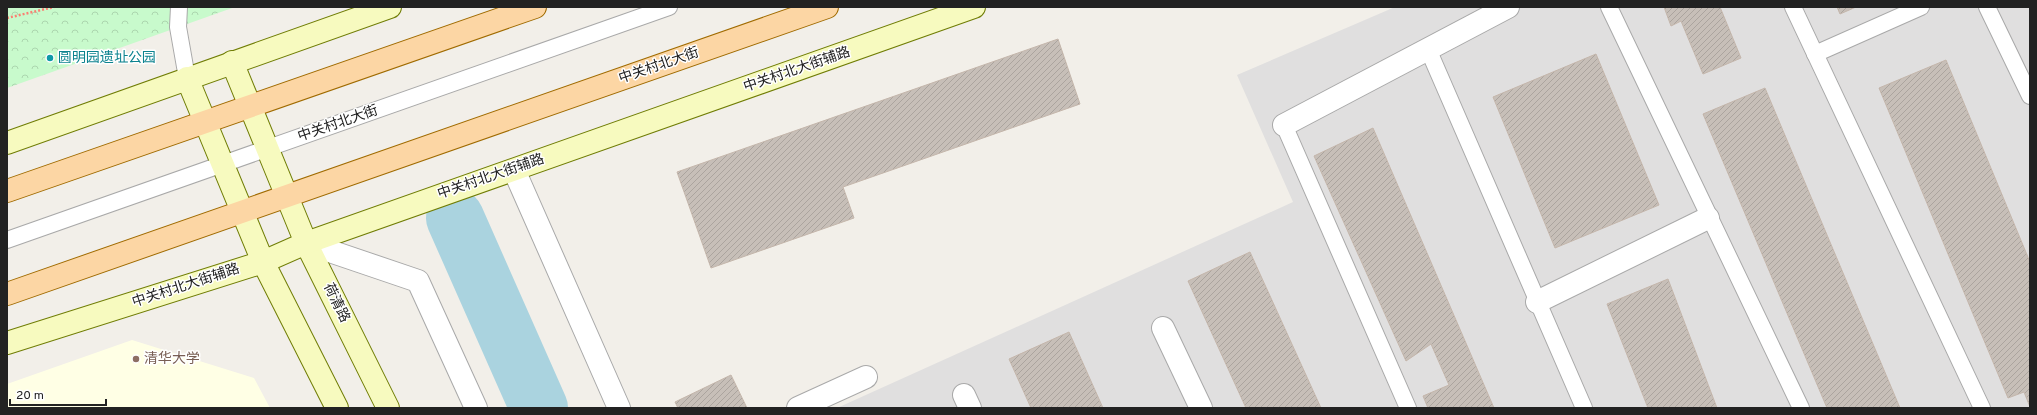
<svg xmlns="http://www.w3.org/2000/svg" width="2037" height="415" font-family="Overpass,'Noto Sans SC',sans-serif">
  <defs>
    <pattern id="park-crowns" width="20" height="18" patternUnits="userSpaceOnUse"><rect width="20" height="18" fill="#c8facc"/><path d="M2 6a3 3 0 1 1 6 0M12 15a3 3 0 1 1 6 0" fill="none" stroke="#acd6af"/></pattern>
    <pattern id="building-hatch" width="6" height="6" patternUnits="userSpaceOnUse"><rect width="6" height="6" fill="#c7bfb8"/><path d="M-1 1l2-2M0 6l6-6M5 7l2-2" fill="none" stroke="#aba49e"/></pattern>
  </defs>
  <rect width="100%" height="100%" fill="#f2efe9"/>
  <polygon fill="#e0dfdf" points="1395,7 2030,7 2030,408 837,408 1293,202 1237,75"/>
  <polygon fill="#ffffe5" points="132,340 254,378 270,408 7,408 7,384"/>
  <polygon fill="url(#park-crowns)" points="7,7 235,7 7,88"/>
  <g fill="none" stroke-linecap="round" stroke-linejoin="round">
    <polyline stroke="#aad3df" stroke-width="58" points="455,218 539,408"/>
  </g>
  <g fill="url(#building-hatch)" stroke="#c4b6ab">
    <polygon points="1664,7 1720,7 1741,58 1703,74 1681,21 1671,26"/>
    <polygon points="1837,7 1856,7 1840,14"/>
    <polygon points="1058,39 1080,104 843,187 854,218 711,268 677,172"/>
    <polygon points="1596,54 1659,205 1555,248 1493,97"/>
    <polygon points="1946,60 2030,262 2030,407 2024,392 2008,398 1879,88"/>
    <polygon points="1765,88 1900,408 1827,408 1703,114"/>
    <polygon points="1373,128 1494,408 1428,408 1423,396 1449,385 1431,344 1406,361 1314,156"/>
    <polygon points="1250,252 1321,408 1246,408 1188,281"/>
    <polygon points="1668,279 1717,408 1648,408 1607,304"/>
    <polygon points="1069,332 1103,408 1031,408 1009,359"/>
    <polygon points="731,375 747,408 678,408 675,402"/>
  </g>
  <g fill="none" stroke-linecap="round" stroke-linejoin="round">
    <g stroke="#a9a9a9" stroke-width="18">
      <g id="lane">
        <polyline points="179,7 178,27 187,78"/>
        <polyline points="1609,7 1801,408"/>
        <polyline points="1793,7 1982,408"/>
        <polyline points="1987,7 2030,96"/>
        <polyline points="1428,49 1584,408"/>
        <polyline points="1815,54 1921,7"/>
        <polyline points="1284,125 1408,408"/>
        <polyline points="7,240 669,7"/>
      </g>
    </g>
    <g stroke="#a9a9a9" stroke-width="24">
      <g id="street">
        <polyline points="1284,125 1508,7"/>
        <polyline points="514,170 619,408"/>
        <polyline points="306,243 418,281 476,408"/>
        <polyline points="1537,302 1708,218"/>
        <polyline points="1163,328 1201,408"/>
        <polyline points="964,395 970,408"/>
        <polyline points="798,408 866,377"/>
      </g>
    </g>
    <g stroke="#707d05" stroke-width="24">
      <g id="secondary">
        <polyline points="232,62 306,243 388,408"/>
        <polyline points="187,78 263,262 337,408"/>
        <polyline points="7,143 390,7"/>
        <polyline points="7,343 263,262 306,243 974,7"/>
      </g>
    </g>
    <g stroke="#a06b00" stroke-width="24">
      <g id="primary">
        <polyline points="7,191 535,7"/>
        <polyline points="7,294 827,7"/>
      </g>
    </g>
    <polyline stroke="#fa8072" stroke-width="2.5" stroke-dasharray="2 2" stroke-linecap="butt" points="7,18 54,7"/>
    <use href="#lane" stroke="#fff" stroke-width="16"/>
    <use href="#street" stroke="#fff" stroke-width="22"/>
    <use href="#secondary" stroke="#f7fabf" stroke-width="22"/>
    <use href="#primary" stroke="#fcd6a4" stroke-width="22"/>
  </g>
  <circle fill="#0f9aa8" stroke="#fff" stroke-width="1.5" cx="50" cy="58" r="4"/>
  <circle fill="#8d6e63" stroke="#fff" stroke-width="1.5" cx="136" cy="359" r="4"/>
  <g text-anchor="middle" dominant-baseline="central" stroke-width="3" stroke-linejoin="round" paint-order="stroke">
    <g font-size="14" fill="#0d838f" stroke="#fff" text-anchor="start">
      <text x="58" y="58">圆明园遗址公园</text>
    </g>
    <g font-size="14" fill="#222" stroke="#fff">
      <text transform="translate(659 66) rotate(-19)">中关村北大街</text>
      <text transform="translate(797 70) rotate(-19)">中关村北大街辅路</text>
      <text transform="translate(338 124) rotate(-19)">中关村北大街</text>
      <text transform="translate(491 177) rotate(-19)">中关村北大街辅路</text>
      <text transform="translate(186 286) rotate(-18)">中关村北大街辅路</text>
      <text transform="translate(336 303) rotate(64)">荷清路</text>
    </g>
    <g font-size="14" fill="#785e54" stroke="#fff" text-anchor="start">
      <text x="144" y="359">清华大学</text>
    </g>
  </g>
  <rect width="2037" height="415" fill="none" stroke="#222222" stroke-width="16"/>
  <path d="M10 399v6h96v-6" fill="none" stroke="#222222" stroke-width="2"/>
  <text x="16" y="399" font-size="12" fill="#222222" stroke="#ffffff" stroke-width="3" paint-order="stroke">20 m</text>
</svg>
